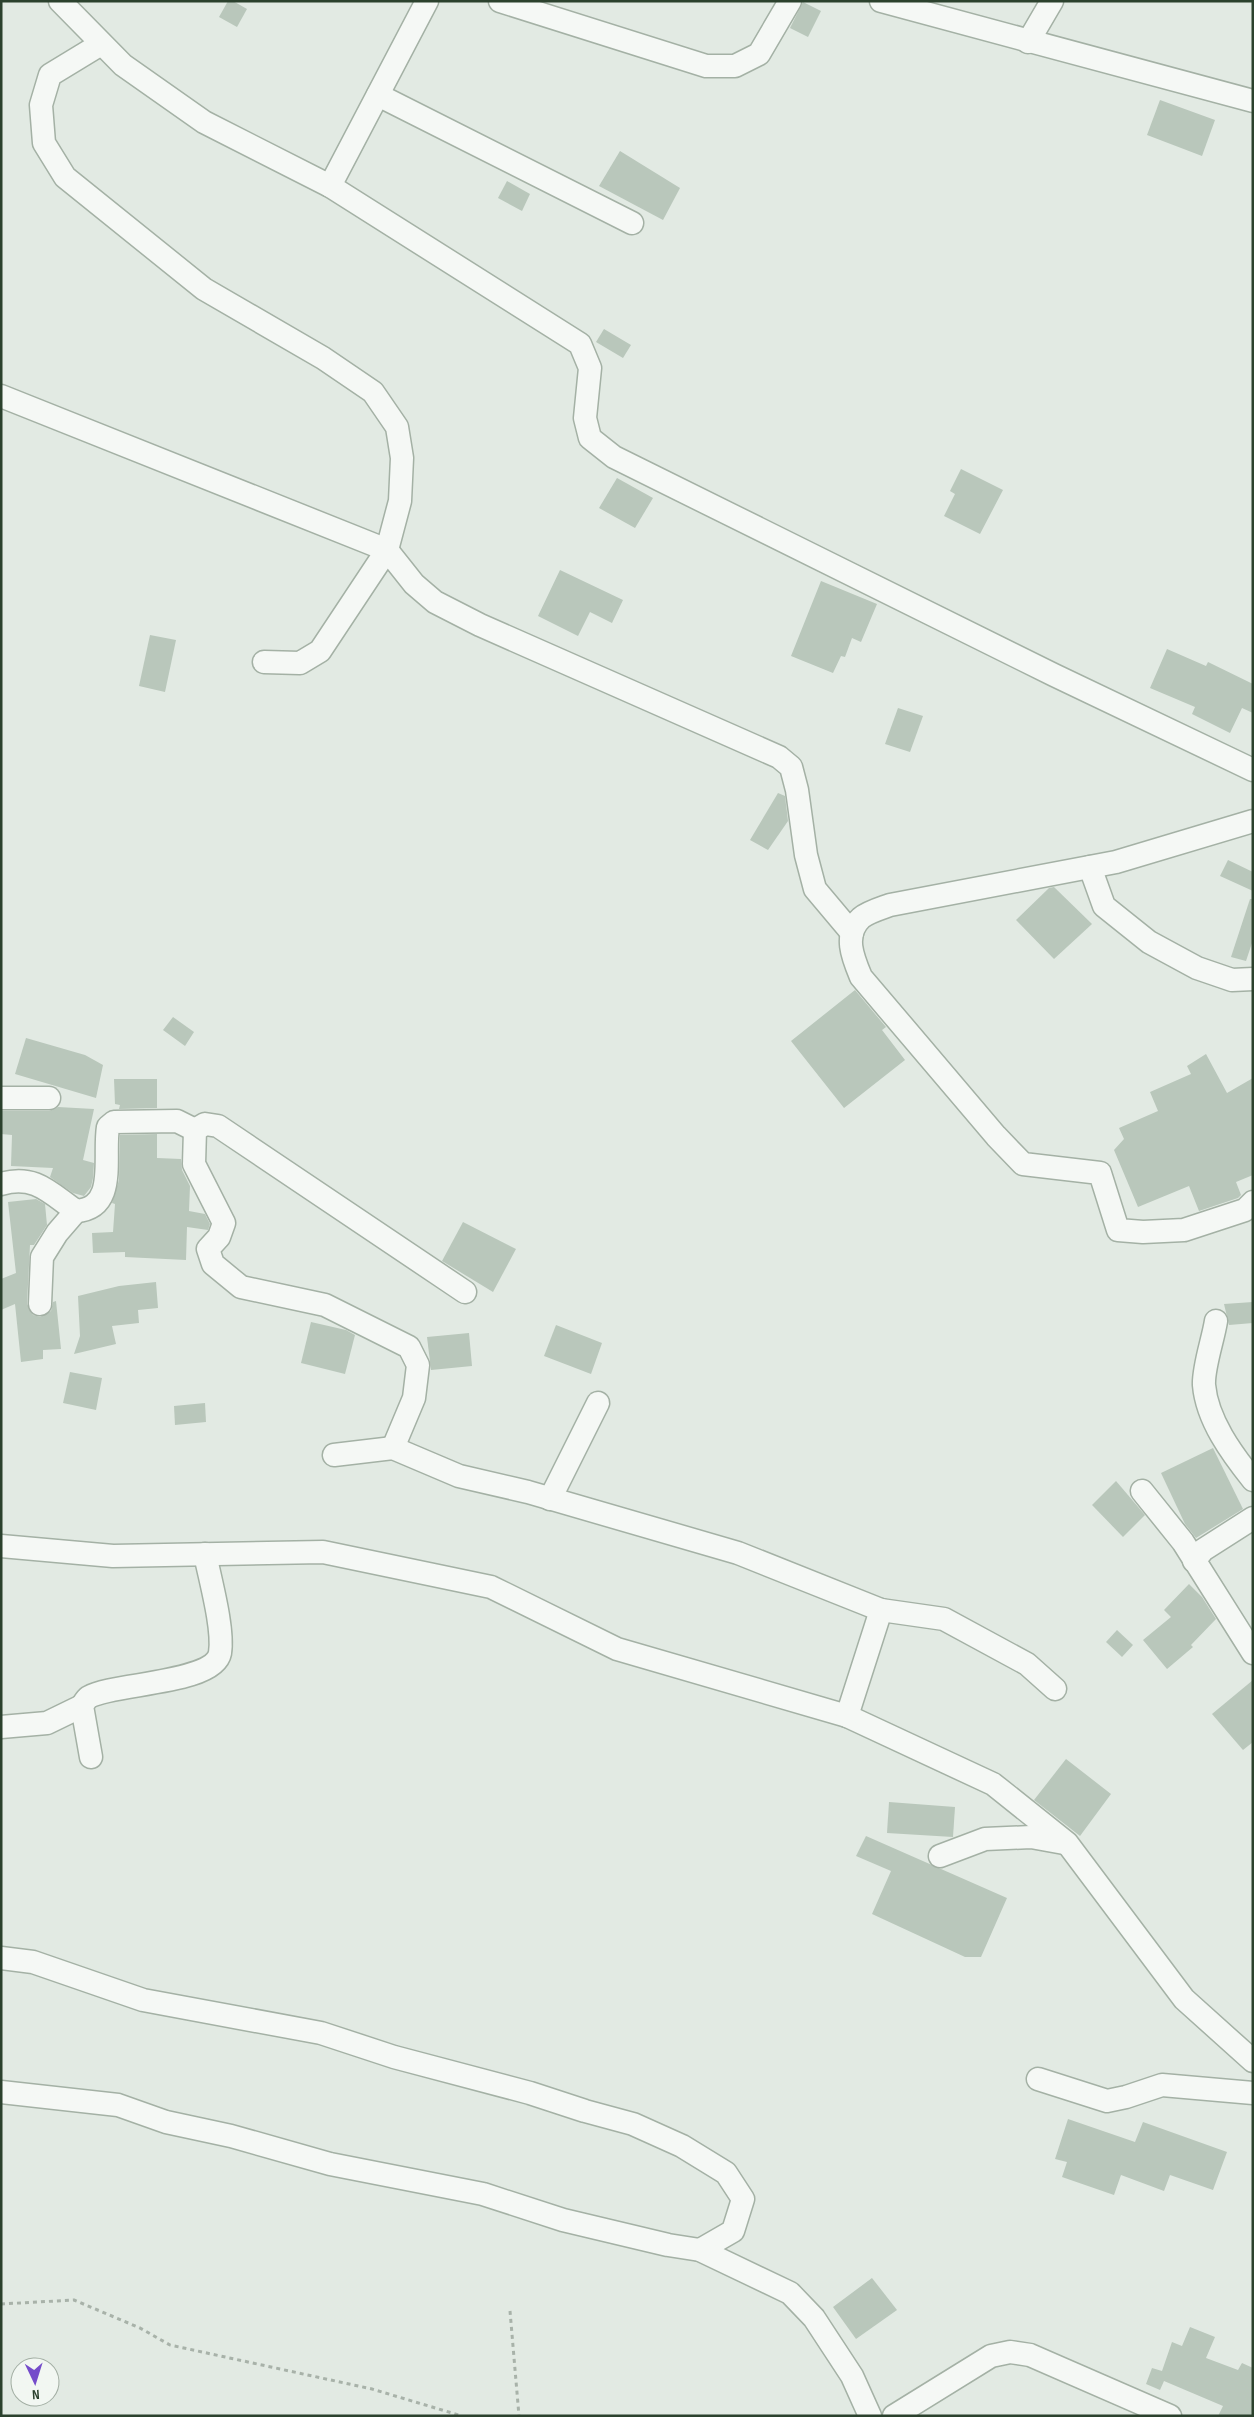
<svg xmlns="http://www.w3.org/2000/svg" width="1254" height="2417" font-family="'Sofia Sans Condensed',sans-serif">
  <rect width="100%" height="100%" fill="#e2eae3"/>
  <g fill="#b9c7bb">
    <polygon points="228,1 233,1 247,9 237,27 219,17"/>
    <polygon points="803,2 821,11 808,37 790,28"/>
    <polygon points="1160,100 1215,120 1202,156 1147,135"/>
    <polygon points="620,151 680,188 663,220 599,186"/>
    <polygon points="507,181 530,194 522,211 498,198"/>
    <polygon points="604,329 631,345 623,358 596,342"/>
    <polygon points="961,469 1003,490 980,534 944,516 955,494 950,491"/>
    <polygon points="617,478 653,498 635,528 599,508"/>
    <polygon points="560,570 623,600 612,623 590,612 578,636 538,616"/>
    <polygon points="821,581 877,604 861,642 852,638 845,657 841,656 833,673 791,656"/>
    <polygon points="150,635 176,640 165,692 139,686"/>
    <polygon points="1167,649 1206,666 1208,662 1253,684 1253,713 1242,708 1230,733 1192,714 1195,707 1150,688"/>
    <polygon points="898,708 923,716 910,752 885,744"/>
    <polygon points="778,793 785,796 788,821 768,850 750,840"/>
    <polygon points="1228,860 1253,872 1253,891 1220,876"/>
    <polygon points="1054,887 1092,924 1054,959 1016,920 1049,888"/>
    <polygon points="1250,899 1253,899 1253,940 1246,961 1231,957"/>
    <polygon points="855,990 886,1027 882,1030 905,1060 844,1108 791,1041"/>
    <polygon points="173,1017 194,1032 185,1046 163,1030"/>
    <polygon points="26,1038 85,1055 103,1065 96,1098 15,1074"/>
    <polygon points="1206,1054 1227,1093 1253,1078 1253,1175 1236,1182 1241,1195 1238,1198 1199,1211 1189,1186 1138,1207 1114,1150 1124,1139 1119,1128 1158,1111 1150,1092 1191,1074 1187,1066"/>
    <polygon points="114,1079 157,1079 157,1108 119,1109 120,1105 115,1104"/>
    <polygon points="58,1107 94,1109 83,1160 94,1163 93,1178 91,1187 84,1196 73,1193 50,1177 53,1168 11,1166 12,1135 1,1134 1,1111 49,1111"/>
    <polygon points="157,1134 157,1158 181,1159 182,1170 190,1186 189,1211 205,1214 210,1224 208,1230 187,1227 186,1260 125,1257 125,1252 93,1253 92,1233 113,1232 115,1204 112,1203 119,1180 120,1135"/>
    <polygon points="36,1199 45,1204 47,1225 34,1245 30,1245 27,1304 33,1315 40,1317 51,1311 53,1302 56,1301 61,1349 43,1350 43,1359 21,1362 15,1304 1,1310 1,1279 16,1273 8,1202"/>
    <polygon points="463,1222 516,1249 493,1292 442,1261"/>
    <polygon points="156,1282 158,1308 138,1310 139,1323 112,1326 116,1344 74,1354 80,1336 78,1296 119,1286"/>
    <polygon points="1253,1302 1253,1323 1229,1325 1224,1304"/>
    <polygon points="311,1322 346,1330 355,1335 345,1374 301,1363"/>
    <polygon points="556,1325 602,1343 591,1374 544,1356"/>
    <polygon points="469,1333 472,1366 431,1370 427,1337"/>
    <polygon points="70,1372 102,1378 96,1410 63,1403"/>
    <polygon points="205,1403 206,1422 175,1425 174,1406"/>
    <polygon points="1213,1448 1243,1509 1196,1538 1185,1524 1161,1473"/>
    <polygon points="1116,1481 1145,1515 1123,1537 1092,1505"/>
    <polygon points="1189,1584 1202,1597 1216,1619 1191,1645 1193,1647 1167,1669 1143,1640 1171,1617 1164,1610"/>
    <polygon points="1117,1630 1133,1645 1122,1657 1106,1642"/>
    <polygon points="1253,1680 1253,1742 1243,1750 1212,1714"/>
    <polygon points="1066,1759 1111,1794 1080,1836 1034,1800"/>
    <polygon points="889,1802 955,1807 953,1837 887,1833"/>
    <polygon points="866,1836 1007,1898 981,1957 965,1957 872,1914 891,1871 856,1856"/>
    <polygon points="1068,2119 1135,2142 1143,2122 1227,2152 1213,2190 1170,2175 1164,2191 1121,2175 1114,2195 1062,2177 1067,2162 1055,2159"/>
    <polygon points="872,2278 897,2310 856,2339 833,2307"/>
    <polygon points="1190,2327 1215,2337 1206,2358 1238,2370 1242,2363 1253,2368 1253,2416 1218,2416 1223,2406 1164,2381 1160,2390 1146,2384 1152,2368 1162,2371 1172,2342 1182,2346"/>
  </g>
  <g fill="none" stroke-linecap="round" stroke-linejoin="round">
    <g stroke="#a4b1a5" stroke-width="25">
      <g id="minor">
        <polyline points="60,1 123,65 204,122 330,186 580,344 590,368 585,418 590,438 614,457 1054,675 1253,770"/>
        <polyline points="500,1 706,66 735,66 759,54 790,1"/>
        <polyline points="881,1 1253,101"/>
        <polyline points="1028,42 1052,1"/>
        <polyline points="101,44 50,75 41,105 44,143 65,177 204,289 323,358 373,392 397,427 402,458 400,501 387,550 320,651 300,663 264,662"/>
        <polyline points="378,95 632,223"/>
        <polyline points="330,186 427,1"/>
        <polyline points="1,396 387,550 414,584 435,602 480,625 779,757 791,767 797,790 806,855 815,889 852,933"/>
        <path d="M1253,821L1116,862L890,905C882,908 868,912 861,918C843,935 853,958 861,977L996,1136L1023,1164L1100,1173L1118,1230L1143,1232L1184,1230L1245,1210L1253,1202"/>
        <polyline points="1090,867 1104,906 1149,942 1197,968 1232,980 1253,979"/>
        <polyline points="1,1098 49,1098"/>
        <path d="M1,1184C35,1174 50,1193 76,1211C118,1208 103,1158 108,1127L114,1122L177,1121L195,1130"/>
        <polyline points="40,1304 42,1257 57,1233 76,1211"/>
        <path d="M1216,1321C1213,1340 1203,1368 1204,1385C1207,1420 1232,1454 1253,1480"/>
        <polyline points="393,1448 414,1398 418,1365 409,1347 325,1305 241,1287 213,1264 208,1249 219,1237 224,1223 194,1164 195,1130 205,1124 218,1126 465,1292"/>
        <polyline points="334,1455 393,1448 459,1476 528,1492 738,1553 881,1610 944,1619 1027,1664 1055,1689"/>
        <polyline points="1142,1491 1183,1542 1253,1653"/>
        <polyline points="550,1499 598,1403"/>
        <polyline points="1,1546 113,1556 323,1552 491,1587 617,1649 847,1716 993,1784 1067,1843 1184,1999 1253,2061"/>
        <polyline points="1194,1561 1203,1550 1253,1518"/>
        <polyline points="847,1716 881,1610"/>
        <polyline points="1,1727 47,1723 82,1706"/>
        <path d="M91,1757L82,1706C84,1703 86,1699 89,1697C113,1683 214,1684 220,1653C224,1629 210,1579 205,1554"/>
        <polyline points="940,1856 985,1839 1031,1837 1064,1843"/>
        <polyline points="1,1958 33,1962 143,2000 321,2033 394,2057 530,2093 585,2111 633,2124 682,2146 726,2173 743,2199 733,2231 700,2250"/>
        <polyline points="1038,2079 1107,2101 1126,2097 1162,2085 1253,2093"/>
        <polyline points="1,2092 118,2105 166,2122 231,2136 330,2164 483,2194 563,2220 668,2245 700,2250 790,2293 814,2318 852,2376 870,2416"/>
        <polyline points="894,2416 991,2356 1010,2352 1030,2355 1170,2416"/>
      </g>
    </g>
    <g stroke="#a8b2a9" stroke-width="3" stroke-dasharray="4 4" stroke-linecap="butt">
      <polyline points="1,2304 74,2300 140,2328 170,2345 372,2389 462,2416"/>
      <polyline points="510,2311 519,2416"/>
    </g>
    <use href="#minor" stroke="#f5f8f5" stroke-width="22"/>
  </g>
  <rect width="1254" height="2417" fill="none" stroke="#2b412d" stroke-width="5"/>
  <g transform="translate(35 2382) rotate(176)"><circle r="24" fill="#f2f7f2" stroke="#a2aea3"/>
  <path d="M0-4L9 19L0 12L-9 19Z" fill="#754cca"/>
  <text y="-8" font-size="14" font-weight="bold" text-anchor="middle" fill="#2b412d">N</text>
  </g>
</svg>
